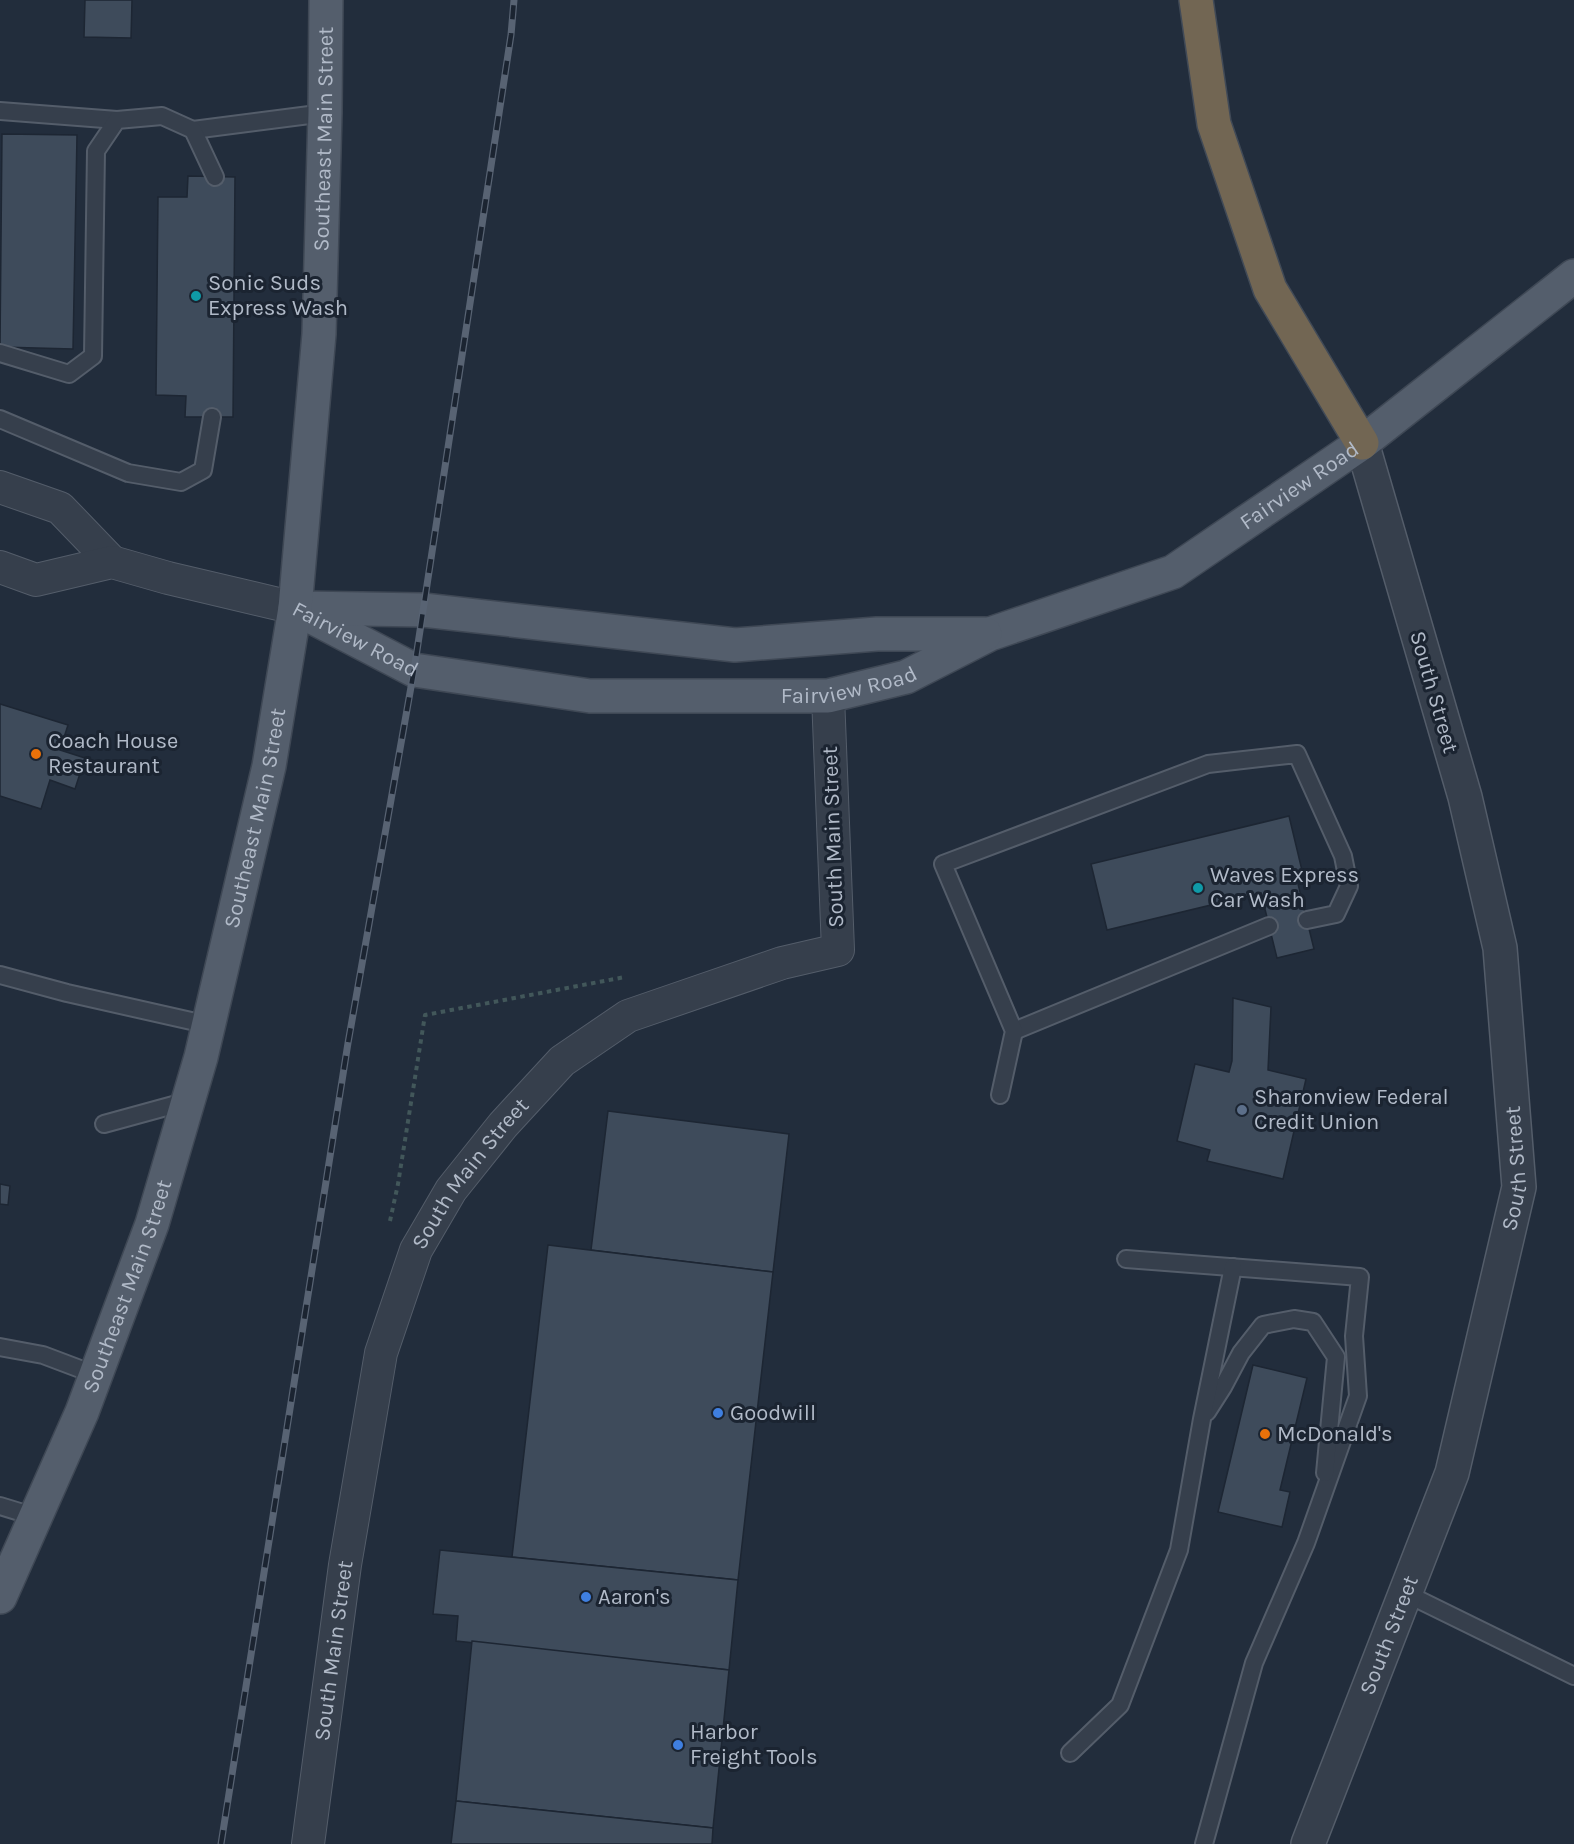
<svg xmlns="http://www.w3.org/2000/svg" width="1574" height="1844" font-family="Karla,sans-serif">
  <rect width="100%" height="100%" fill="#222d3c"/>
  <g fill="#3e4b5b" stroke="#1d2633" stroke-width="1.5">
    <polygon points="85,0 132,0 131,38 84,37"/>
    <polygon points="2,134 77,135 73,349 0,347"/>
    <polygon points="188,176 235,177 233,417 185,417 186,396 156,395 158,197 187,197"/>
    <polygon points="0,704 68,725 60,750 85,758 75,789 50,780 41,809 0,796"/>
    <polygon points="1289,816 1305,883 1298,884 1314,949 1277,958 1261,893 1107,930 1091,864"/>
    <polygon points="1233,998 1271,1007 1268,1070 1306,1079 1283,1179 1207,1161 1210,1150 1177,1141 1195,1064 1229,1072 1232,1061"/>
    <polygon points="608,1111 789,1134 773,1272 591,1250"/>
    <polygon points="0,1184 10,1186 8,1205 0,1204"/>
    <polygon points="548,1245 773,1272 738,1580 512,1557"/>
    <polygon points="1253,1365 1307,1378 1280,1490 1290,1492 1282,1527 1218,1512"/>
    <polygon points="440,1550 738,1580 729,1670 456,1641 458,1616 433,1614"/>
    <polygon points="472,1641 729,1670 713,1828 456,1801"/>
    <polygon points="456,1801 713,1828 712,1844 451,1844"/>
  </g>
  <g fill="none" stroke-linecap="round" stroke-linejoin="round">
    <g stroke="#545d6a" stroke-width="20">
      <g id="service">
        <polyline points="0,111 117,120"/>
        <polyline points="193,130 325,113"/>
        <polyline points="0,353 69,374 93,356 96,151 117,120 162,116 193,130 215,177"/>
        <polyline points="0,419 128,473 181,482 203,470 212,417"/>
        <polyline points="0,975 67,993 209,1025"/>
        <polyline points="1014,1031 1269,926"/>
        <polyline points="1000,1095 1014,1031 943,864 1208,764 1297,754 1343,856 1349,886 1336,914 1307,920"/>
        <polyline points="104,1124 188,1101"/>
        <polyline points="1126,1259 1360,1277 1354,1336 1358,1396 1306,1543 1254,1663 1204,1844"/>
        <polyline points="0,1347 43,1355 96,1375"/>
        <polyline points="1207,1412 1223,1387 1241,1353 1263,1325 1294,1319 1313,1322 1336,1357 1325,1473"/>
        <polyline points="0,1506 36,1517"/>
        <polyline points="1405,1593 1574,1676"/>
        <polyline points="1070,1753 1120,1705 1179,1550 1202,1419 1233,1267"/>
      </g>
    </g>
    <g stroke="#545d6a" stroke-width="34">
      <g id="minor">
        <polyline points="0,487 60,508 112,562"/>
        <polyline points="0,567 36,580 112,562 168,578 295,608"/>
        <path id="s1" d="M308,1844L345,1565L381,1353L416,1250L451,1190L503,1125L562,1061L628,1016L782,963L838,950L828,696"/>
      </g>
    </g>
    <g stroke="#545d6a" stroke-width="36">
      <g id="tertiary">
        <path id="s2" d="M1308,1844L1452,1473L1519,1187L1500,948L1465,797L1362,443"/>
      </g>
    </g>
    <g stroke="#3f4855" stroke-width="36">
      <g id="primary">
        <path id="s3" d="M295,608L414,670L590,696H828L906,677L990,634L1173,572L1362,443L1574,276"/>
        <polyline points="301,608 423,610 735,645 877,634 985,634"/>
        <path id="s4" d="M0,1597L82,1412L152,1224L201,1057L269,766L295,608L319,334L325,113L326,0"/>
      </g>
    </g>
    <g stroke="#414a57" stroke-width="36">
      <polyline id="motorway" points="1196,0 1214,124 1270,289 1362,443"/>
    </g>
    <polyline stroke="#42575a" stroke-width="4" stroke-dasharray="4.5 4.5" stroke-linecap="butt" points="390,1221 398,1184 425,1015 625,977"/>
    <use href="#service" stroke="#363f4c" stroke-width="16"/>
    <use href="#minor" stroke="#363f4c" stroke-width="32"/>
    <use href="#tertiary" stroke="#363f4c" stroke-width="33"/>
    <use href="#primary" stroke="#545e6c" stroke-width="33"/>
    <use href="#motorway" stroke="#726653" stroke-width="33"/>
    <g stroke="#586373" stroke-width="7">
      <polyline id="rail" points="221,1844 348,1043 414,670 511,35 514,0"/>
    </g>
    <use href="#rail" stroke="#1b2431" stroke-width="4.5" stroke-dasharray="14" stroke-linecap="butt"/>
  </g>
  <g fill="#0f9aa8" stroke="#1b2431" stroke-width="2">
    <circle cx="196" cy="296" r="6"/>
    <circle cx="1198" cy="888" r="6"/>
  </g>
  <g fill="#e8710a" stroke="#1b2431" stroke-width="2">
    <circle cx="36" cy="754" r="6"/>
    <circle cx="1265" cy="1434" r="6"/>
  </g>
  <circle fill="#5c6f8a" stroke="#1b2431" stroke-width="2" cx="1242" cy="1110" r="6"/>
  <g fill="#3f7fe0" stroke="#1b2431" stroke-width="2">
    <circle cx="718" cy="1413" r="6"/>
    <circle cx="586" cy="1597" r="6"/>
    <circle cx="678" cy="1745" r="6"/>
  </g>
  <g text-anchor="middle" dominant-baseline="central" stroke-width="6" stroke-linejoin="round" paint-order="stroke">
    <g font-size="22" fill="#b1bac8" stroke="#1b2431">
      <text stroke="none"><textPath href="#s4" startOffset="1506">Southeast Main Street</textPath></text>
      <text stroke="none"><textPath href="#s3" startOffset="1071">Fairview Road</textPath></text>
      <text stroke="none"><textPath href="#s3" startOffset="68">Fairview Road</textPath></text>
      <text stroke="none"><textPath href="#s3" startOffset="572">Fairview Road</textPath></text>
      <text transform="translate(1434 692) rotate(74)">South Street</text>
      <text stroke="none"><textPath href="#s4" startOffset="822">Southeast Main Street</textPath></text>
      <text transform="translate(833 837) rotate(-92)">South Main Street</text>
      <text stroke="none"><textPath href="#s2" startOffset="710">South Street</textPath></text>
      <text stroke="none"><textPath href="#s1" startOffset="699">South Main Street</textPath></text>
      <text stroke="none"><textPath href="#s4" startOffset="336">Southeast Main Street</textPath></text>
      <text stroke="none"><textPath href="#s2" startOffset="224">South Street</textPath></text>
      <text stroke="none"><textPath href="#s1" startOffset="195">South Main Street</textPath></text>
    </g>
    <g font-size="22" fill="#b1bac8" stroke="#1b2431" text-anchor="start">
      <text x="208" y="283">Sonic Suds<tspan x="208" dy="25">Express Wash</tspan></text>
      <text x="48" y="741">Coach House<tspan x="48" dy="25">Restaurant</tspan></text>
      <text x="1210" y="875">Waves Express<tspan x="1210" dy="25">Car Wash</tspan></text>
      <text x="1254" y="1097">Sharonview Federal<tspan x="1254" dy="25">Credit Union</tspan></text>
      <text x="730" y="1413">Goodwill</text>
      <text x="1277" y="1434">McDonald's</text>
      <text x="598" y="1597">Aaron's</text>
      <text x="690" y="1732">Harbor<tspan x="690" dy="25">Freight Tools</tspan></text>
    </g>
  </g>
</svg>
